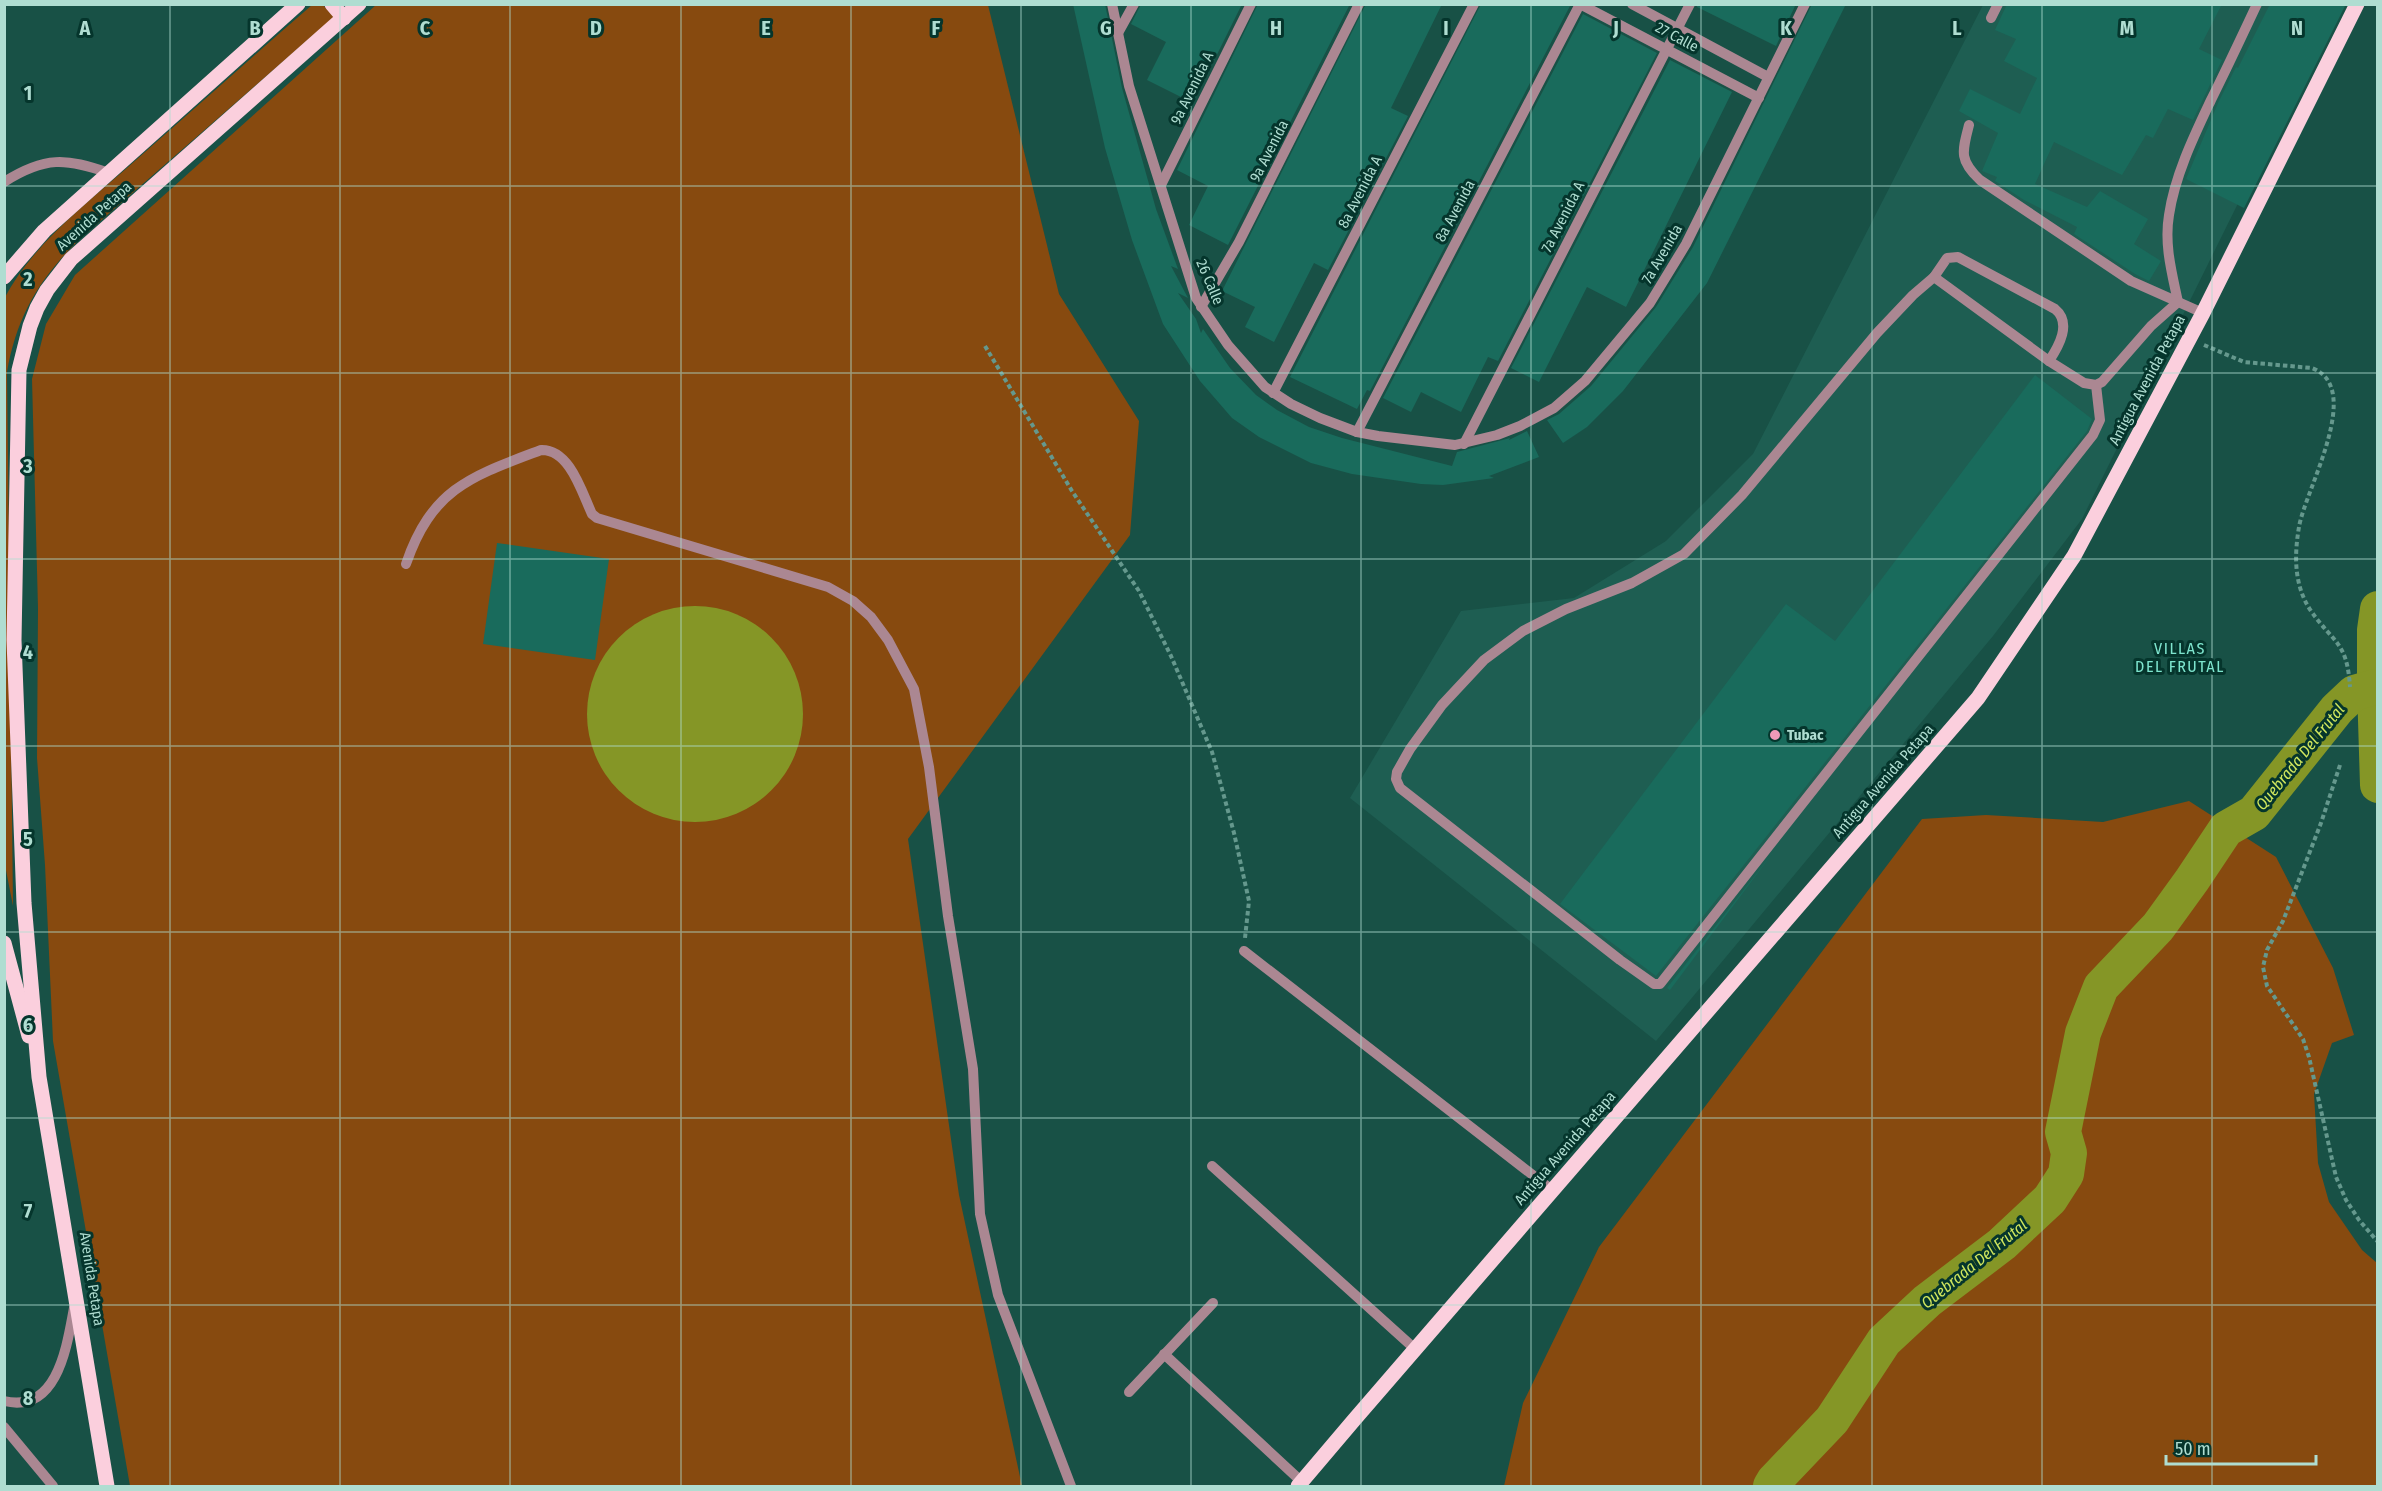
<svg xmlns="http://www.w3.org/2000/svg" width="2382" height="1491" font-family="'Fira Sans Condensed',sans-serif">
  <rect width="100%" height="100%" fill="#185146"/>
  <polygon fill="#1e5e52" points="1983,5 2336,5 2082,519 1993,636 1656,1041 1350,798 1461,611 1574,598 1666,541 1753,454"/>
  <g fill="#874a0f">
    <path d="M312,5H323L334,17L82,237C40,277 17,315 7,372L13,906L4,860V299C33,243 90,201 136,160C195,108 253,56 312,5Z"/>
    <polygon points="376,5 988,5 1059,294 1139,421 1130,535 908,839 959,1195 1022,1486 130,1486 53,1041 45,865 37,758 38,608 32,379 46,324 75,275"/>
    <polygon points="2189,801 2276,857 2333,968 2354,1035 2332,1043 2314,1094 2318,1163 2329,1202 2362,1250 2377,1263 2377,1486 1504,1486 1523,1403 1599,1247 1922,819 1986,815 2103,822"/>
  </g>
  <circle fill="#859626" cx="695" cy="714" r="108"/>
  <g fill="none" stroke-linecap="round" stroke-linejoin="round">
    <g stroke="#859626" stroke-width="36">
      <polyline points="2378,609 2375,630 2375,687 2378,785"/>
      <polyline points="1771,1486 1774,1481 1832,1420 1884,1341 1927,1301 2002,1244 2050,1199 2066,1174 2069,1153 2063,1132 2083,1033 2101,987 2158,927 2192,880 2226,829 2254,813 2337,709 2354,693 2375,687"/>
    </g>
  </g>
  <g fill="#196b5c">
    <polygon points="1073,4 1105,4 1122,88 1156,209 1178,269 1171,266 1188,298 1178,293 1196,319 1201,333 1203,329 1230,368 1256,395 1277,410 1309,427 1342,438 1452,466 1457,452 1510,438 1509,440 1527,431 1539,457 1489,476 1494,478 1443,485 1421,484 1352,474 1311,463 1259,437 1232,418 1200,381 1163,324 1132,240 1105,148"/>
    <polygon points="1141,4 1242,4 1193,103 1147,80 1166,42 1131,24"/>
    <polygon points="1258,4 1350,4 1228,245 1189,225 1208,186 1177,170"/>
    <polygon points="1366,4 1442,4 1391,108 1408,116 1328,270 1314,263 1274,342 1245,327 1255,307 1222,291"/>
    <polygon points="1481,4 1571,4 1370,391 1367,390 1357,409 1290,377"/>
    <polygon points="1697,4 1796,4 1776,46 1697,7"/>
    <polygon points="1812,4 1846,4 1707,283 1623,391 1587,427 1563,443 1547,420 1559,414 1591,386 1656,307 1693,247"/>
    <polygon points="2007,4 2222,4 2199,49 2222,60 2193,120 2168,109 2153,138 2146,135 2122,175 2054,142 2035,184 2087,207 2100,191 2148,219 2134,244 2161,261 2149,281 2135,274 2074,234 2077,227 2024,200 1995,181 1997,177 1982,171 1998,133 1959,111 1970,89 2020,114 2037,78 2004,61 2016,39 1995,30"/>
    <polygon points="2270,4 2346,4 2244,208 2186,179 2218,103 2236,67 2238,68"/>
    <polygon points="1583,14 1657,53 1498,361 1488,357 1461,412 1421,392 1411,412 1383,398"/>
    <polygon points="1670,60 1732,92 1626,307 1587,287 1539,382 1511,368"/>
    <polygon points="2035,375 2092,419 2087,431 1656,976 1560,904 1786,604 1835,641"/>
    <polygon points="497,543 609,559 595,660 483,644"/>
    <polygon points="1775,850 1670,990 1667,988"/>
  </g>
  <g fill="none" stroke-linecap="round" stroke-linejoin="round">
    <g stroke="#65988d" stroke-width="4" stroke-dasharray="4.5 3" stroke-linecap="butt">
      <path d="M2204,345L2244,362L2312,368C2365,388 2305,490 2299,527C2294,556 2294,586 2311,611C2334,644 2347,641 2350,687"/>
      <polyline points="985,346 1072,491 1139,591 1171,656 1212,752 1234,833 1249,901 1245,938"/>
      <polyline points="2340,765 2321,823 2283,921 2267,950 2263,967 2267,986 2303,1039 2309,1057 2336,1177 2346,1200 2359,1220 2378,1242"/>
    </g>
    <g stroke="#ab8792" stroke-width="10">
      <polyline points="1112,4 1129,86 1196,298 1228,345 1265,387 1291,404 1320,418 1357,432 1378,436 1455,445 1497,435 1520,426 1554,408 1585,381 1650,303 1686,244 1805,4"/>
      <polyline points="1580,4 1759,98"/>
      <polyline points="1632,4 1768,77"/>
      <polyline points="1991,18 1998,4"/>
      <polyline points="1118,33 1134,4"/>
      <path d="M1969,125C1962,152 1959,160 1980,180L2131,281L2203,313"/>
      <path d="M4,182C45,156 66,158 109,173"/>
      <polyline points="1161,185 1251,4"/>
      <path d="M1934,277L1947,258L1958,257L2055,309C2072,323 2059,346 2049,361"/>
      <polyline points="1201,307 1239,242 1359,4"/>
      <path d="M2096,385L2100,420L2093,435L1660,984H1654L1620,960L1400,788L1396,779L1397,772L1410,749L1442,705L1484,660L1523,631L1566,609L1632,583L1684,554L1742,495L1877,333L1913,295L1934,277L2049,361L2084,383L2096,385L2102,382L2151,326L2178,302C2172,273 2164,245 2169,215C2175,175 2194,136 2211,100C2227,68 2242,36 2257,4"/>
      <polyline points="1273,393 1474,4"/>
      <polyline points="1357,432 1580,4"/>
      <polyline points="1464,444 1690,4"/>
      <path d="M406,564C432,488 472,476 541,450C570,449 582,493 592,514L597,518L828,587L853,601L871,617L888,640L914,689L929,767L948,916L973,1069L980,1214L998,1295L1071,1486"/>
      <polyline points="1244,951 1552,1190"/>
      <polyline points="1212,1166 1415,1349"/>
      <polyline points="1164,1354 1302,1482"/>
      <polyline points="1129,1392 1213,1303"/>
      <path d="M4,1401C58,1414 67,1345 74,1308"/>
      <polyline points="4,1427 53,1486"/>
    </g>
    <g stroke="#fbcfdd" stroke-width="15">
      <polyline points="332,4 344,18"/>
      <polyline points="4,277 44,231 298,4"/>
      <polyline points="4,943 29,1036"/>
      <polyline points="107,1486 39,1077 24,903 14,640 19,370 30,326 37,308 47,290 71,259 359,4"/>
      <polyline points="1298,1486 1354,1420 1978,698 2074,556 2203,313 2357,4"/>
    </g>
  </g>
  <path fill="none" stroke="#afddd1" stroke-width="1.5" stroke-opacity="0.55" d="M170,4V1486M340,4V1486M510,4V1486M681,4V1486M851,4V1486M1021,4V1486M1191,4V1486M1361,4V1486M1531,4V1486M1701,4V1486M1872,4V1486M2042,4V1486M2212,4V1486M4,186H2378M4,373H2378M4,559H2378M4,746H2378M4,932H2378M4,1118H2378M4,1305H2378"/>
  <circle fill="#ef9ab7" stroke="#05352c" stroke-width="2" cx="1775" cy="735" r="6"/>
  <g text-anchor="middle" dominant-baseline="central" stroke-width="6" stroke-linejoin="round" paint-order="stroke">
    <g font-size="15" fill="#afddd1" stroke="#05352c">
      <text transform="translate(1677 37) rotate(28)">27 Calle</text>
      <text transform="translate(1192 88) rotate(-64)">9a Avenida A</text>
      <text transform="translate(1269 151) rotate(-63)">9a Avenida</text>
      <text transform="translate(1360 192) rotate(-63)">8a Avenida A</text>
      <text transform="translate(1455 211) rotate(-62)">8a Avenida</text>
      <text transform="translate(94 216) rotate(-42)">Avenida Petapa</text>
      <text transform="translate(1563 217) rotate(-63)">7a Avenida A</text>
      <text transform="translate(1662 254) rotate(-60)">7a Avenida</text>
      <text transform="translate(1210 282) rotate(67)">26 Calle</text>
      <text transform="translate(2147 380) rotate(-62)">Antigua Avenida Petapa</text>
      <text transform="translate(1883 781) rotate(-49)">Antigua Avenida Petapa</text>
      <text transform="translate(1565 1148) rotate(-49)">Antigua Avenida Petapa</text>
      <text transform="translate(92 1279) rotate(81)">Avenida Petapa</text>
    </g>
    <g font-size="15" font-weight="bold" fill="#afddd1" stroke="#05352c" text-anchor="start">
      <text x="1787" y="735">Tubac</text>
    </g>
    <g font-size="16" letter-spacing="1.5" fill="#7ee5ce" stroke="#05352c">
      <text x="2180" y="648">VILLAS<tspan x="2180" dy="18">DEL FRUTAL</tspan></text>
    </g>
    <g font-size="16" font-style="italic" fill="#d1e75e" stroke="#05352c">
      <text transform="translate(2300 757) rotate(-51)">Quebrada Del Frutal</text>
      <text transform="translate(1974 1264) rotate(-39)">Quebrada Del Frutal</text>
    </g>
  </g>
  <g font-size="20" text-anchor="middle" font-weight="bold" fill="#afddd1" stroke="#05352c" stroke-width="6" stroke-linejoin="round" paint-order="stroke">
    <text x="85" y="35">A</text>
    <text x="255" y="35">B</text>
    <text x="425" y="35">C</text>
    <text x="596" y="35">D</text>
    <text x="766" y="35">E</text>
    <text x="936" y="35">F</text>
    <text x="1106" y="35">G</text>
    <text x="1276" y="35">H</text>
    <text x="1446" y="35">I</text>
    <text x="1616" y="35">J</text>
    <text x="1786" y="35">K</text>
    <text x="1957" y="35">L</text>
    <text x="2127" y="35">M</text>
    <text x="2297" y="35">N</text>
    <text x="28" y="100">1</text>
    <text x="28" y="286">2</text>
    <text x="28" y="473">3</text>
    <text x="28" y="659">4</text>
    <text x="28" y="846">5</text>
    <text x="28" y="1032">6</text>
    <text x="28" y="1218">7</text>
    <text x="28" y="1405">8</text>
  </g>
  <rect width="2382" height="1491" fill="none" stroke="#afddd1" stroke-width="12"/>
  <path d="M2166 1455v9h150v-9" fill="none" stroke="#afddd1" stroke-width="3"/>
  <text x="2175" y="1455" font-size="18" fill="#afddd1" stroke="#05352c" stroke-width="4.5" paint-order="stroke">50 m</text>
</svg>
